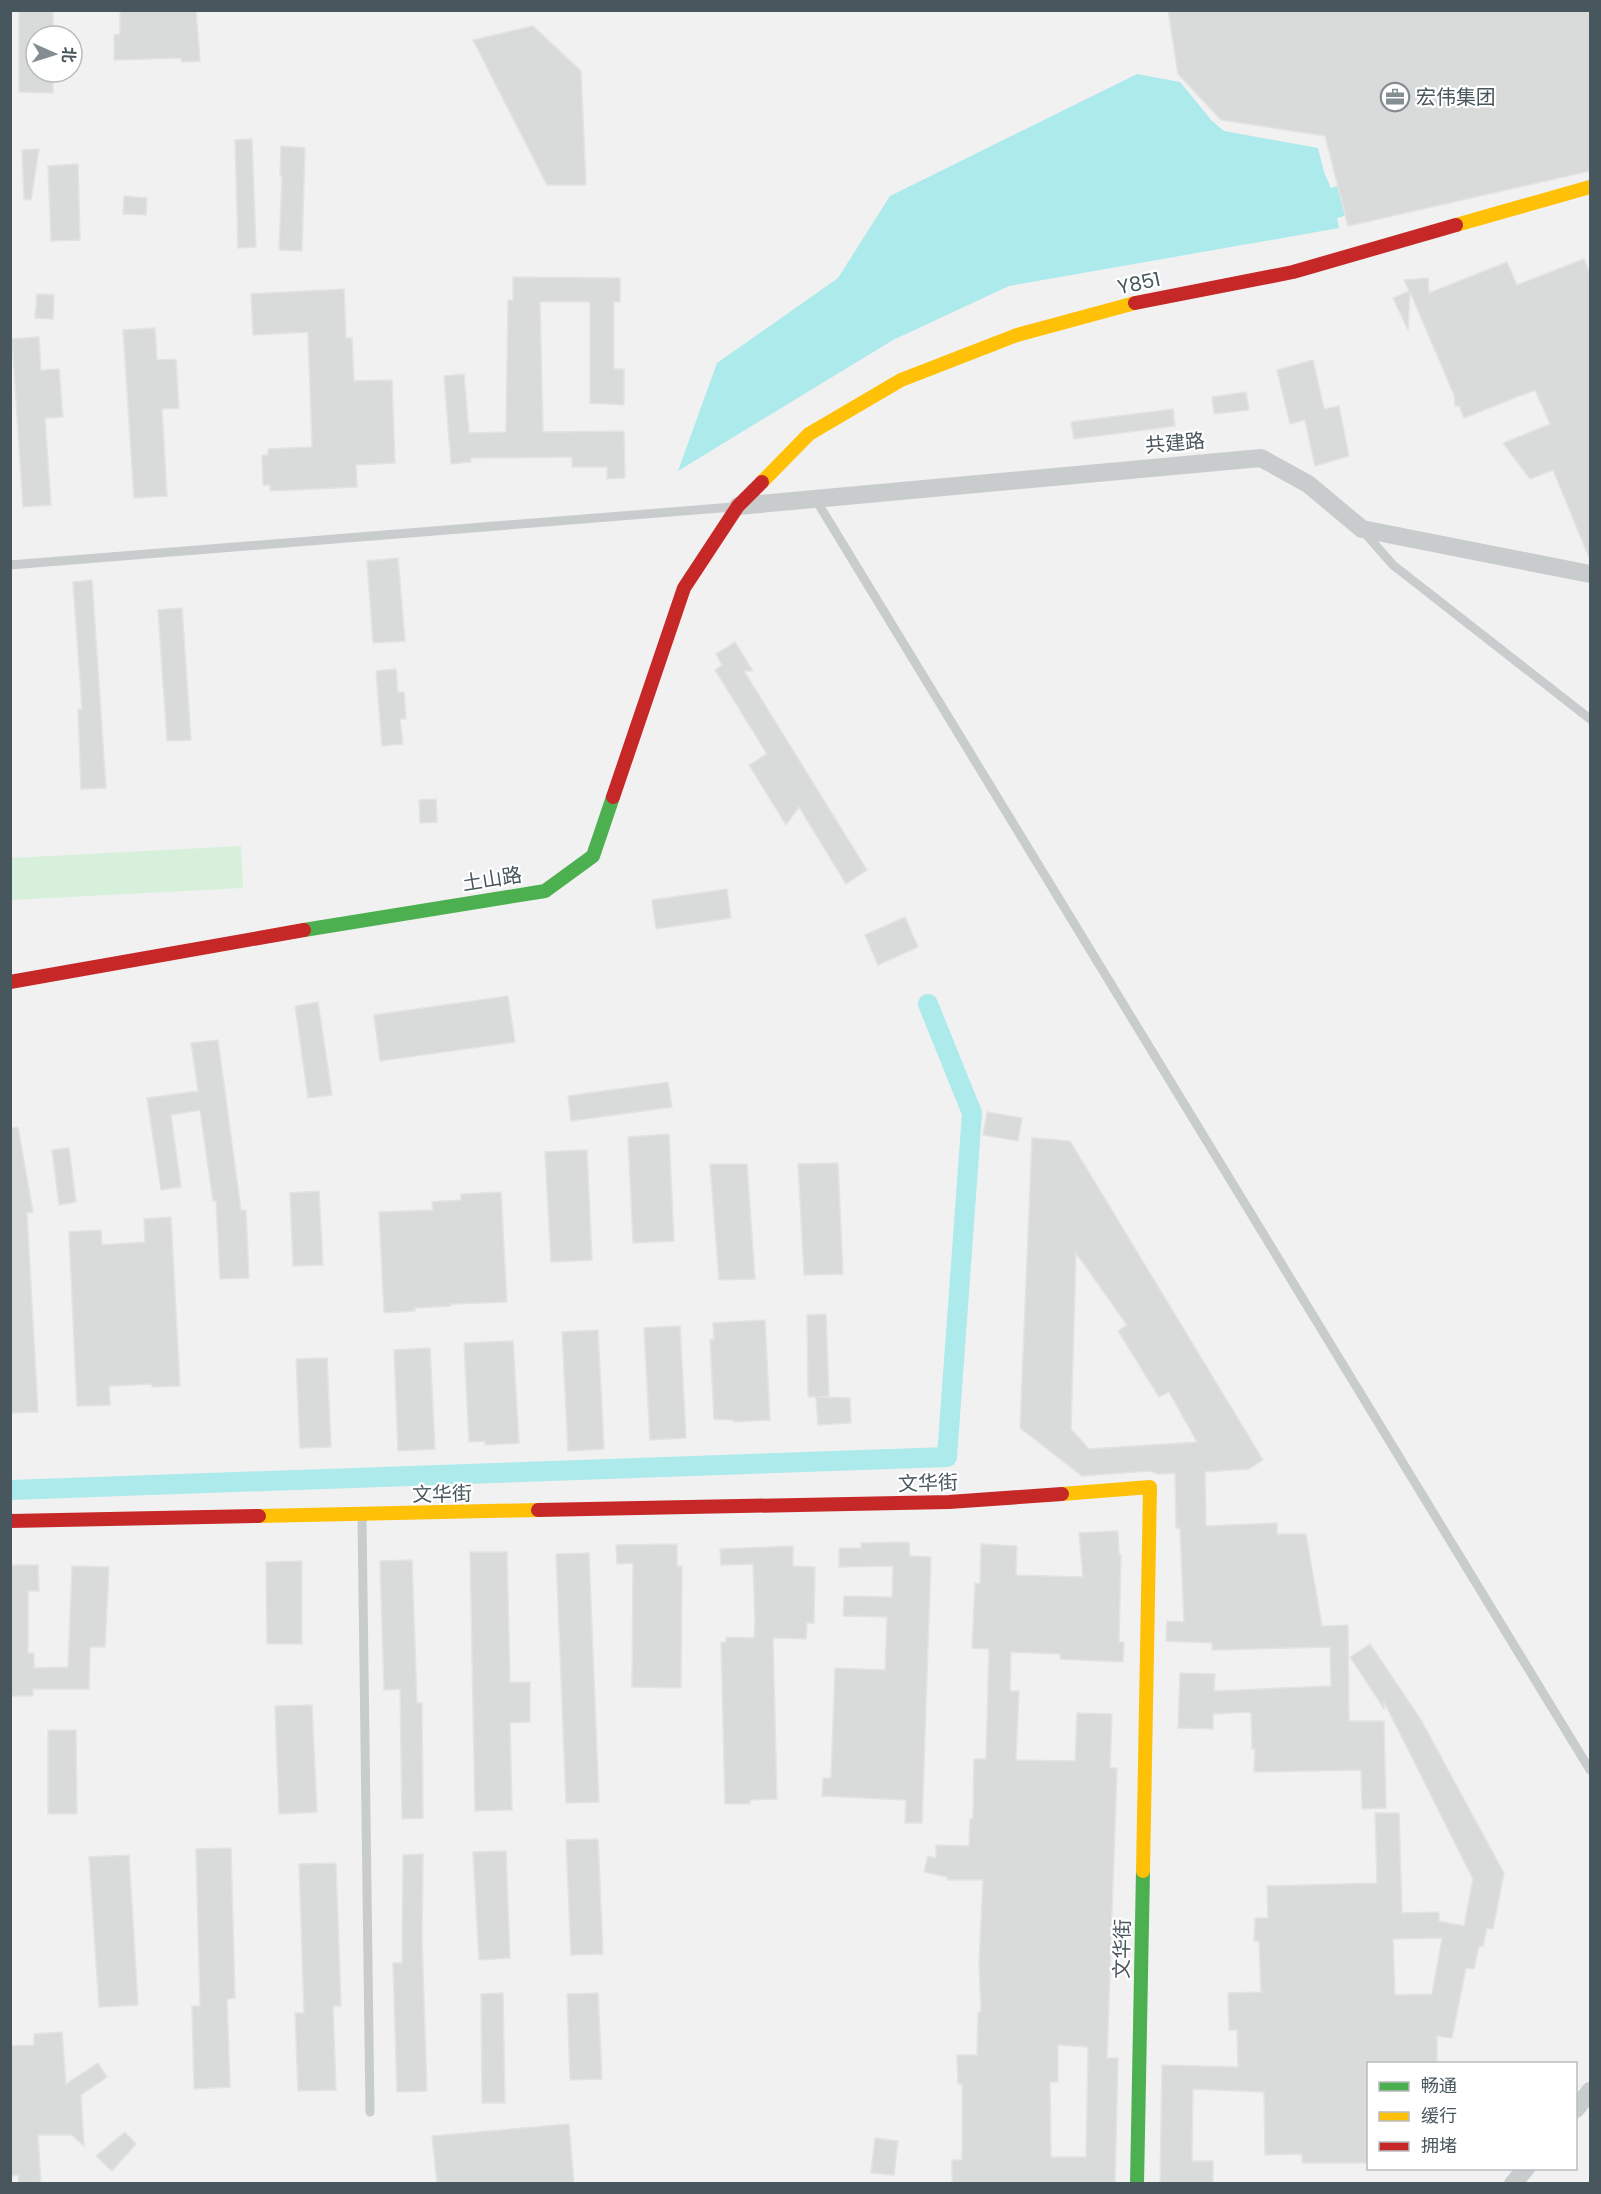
<svg xmlns="http://www.w3.org/2000/svg" width="1601" height="2194" font-family="Poppins,'Noto Sans SC',sans-serif">
  <rect width="100%" height="100%" fill="#f2f1f1"/>
  <polygon fill="#d6f0dc" points="241,846 243,888 11,900 11,858"/>
  <polygon fill="#aceaec" points="1137,74 1180,82 1212,121 1224,131 1318,148 1324,172 1331,188 1590,96 1590,134 1482,178 1337,218 1339,228 1009,286 893,340 678,471 717,363 838,278 890,196"/>
  <g fill="none" stroke-linecap="round" stroke-linejoin="round">
    <polyline stroke="#aceaec" stroke-width="20" points="10,1490 947,1457 972,1113 928,1004"/>
  </g>
  <g fill="#d9dada" stroke="#e3e3e4" stroke-width="1.5" fill-rule="evenodd">
    <polygon points="19,10 53,10 53,36 36,36 36,72 53,72 53,93 19,92"/>
    <polygon points="120,10 196,10 200,61 182,62 181,58 114,60 114,35 120,34"/>
    <polygon points="1168,10 1590,10 1590,171 1348,226 1325,136 1221,120 1178,74"/>
    <polygon points="533,26 581,71 586,185 547,185 473,40"/>
    <polygon points="252,139 256,247 238,248 235,140"/>
    <polygon points="281,146 305,148 302,251 279,250 282,176 280,176"/>
    <polygon points="39,149 31,200 24,199 22,150"/>
    <polygon points="78,164 80,240 51,241 48,166"/>
    <polygon points="124,196 147,198 146,215 123,214"/>
    <polygon points="1584,259 1590,274 1590,560 1553,470 1530,479 1503,443 1550,424 1535,390 1464,418 1459,406 1455,406 1454,395 1410,292 1408,330 1393,298 1409,291 1404,280 1428,278 1429,293 1507,262 1517,285"/>
    <polygon points="513,277 620,278 620,302 614,302 614,369 624,369 624,405 590,403 590,302 540,302 543,432 624,431 625,478 607,479 607,467 572,467 572,457 471,458 471,462 451,464 444,376 464,374 469,433 506,432 508,300 513,300"/>
    <polygon points="344,289 346,338 352,338 354,381 392,380 395,463 356,465 357,487 270,491 270,485 263,485 262,455 268,455 268,449 312,447 308,332 253,335 251,294"/>
    <polygon points="37,294 54,295 53,319 35,318"/>
    <polygon points="155,328 157,360 176,359 179,408 162,409 167,496 134,498 123,330"/>
    <polygon points="39,337 41,370 59,369 63,417 45,418 51,505 23,507 12,339"/>
    <polygon points="1313,360 1324,409 1339,406 1349,456 1315,466 1305,420 1290,424 1277,370"/>
    <polygon points="1246,392 1249,410 1214,414 1212,397"/>
    <polygon points="1173,409 1175,426 1074,439 1071,422"/>
    <polygon points="398,558 405,641 373,643 367,561"/>
    <polygon points="92,580 106,788 81,789 78,709 82,709 73,582"/>
    <polygon points="182,608 191,740 167,741 158,610"/>
    <polygon points="735,642 753,671 744,671 867,870 846,884 799,807 786,825 749,765 767,754 715,670 722,665 716,654"/>
    <polygon points="396,669 398,692 404,692 406,719 400,719 403,744 382,746 376,671"/>
    <polygon points="436,799 437,822 420,823 419,800"/>
    <polygon points="727,889 731,918 656,929 652,900"/>
    <polygon points="905,917 918,947 878,965 865,935"/>
    <polygon points="508,996 515,1042 380,1061 374,1015"/>
    <polygon points="318,1002 332,1095 308,1098 295,1006"/>
    <polygon points="218,1040 241,1210 246,1210 249,1278 220,1279 216,1201 213,1201 200,1110 171,1115 181,1187 161,1190 147,1098 198,1091 191,1043"/>
    <polygon points="668,1082 672,1107 571,1121 568,1096"/>
    <polygon points="987,1112 1022,1118 1018,1141 983,1135"/>
    <polygon points="18,1127 33,1212 27,1213 38,1412 10,1413 10,1128"/>
    <polygon points="669,1134 674,1241 633,1243 628,1137"/>
    <path d="M1032,1138L1070,1141L1263,1460L1249,1469L1205,1472L1206,1526L1277,1523V1534H1306L1322,1626L1348,1625L1349,1721H1384L1386,1808L1362,1809L1361,1770L1254,1772L1255,1749H1252L1251,1712L1213,1714V1729L1178,1728L1180,1673L1215,1674L1214,1691L1331,1686L1330,1647L1212,1650V1643L1166,1641L1167,1621L1184,1622L1180,1528H1176L1175,1473L1158,1474L1149,1471L1082,1476L1020,1428ZM1076,1253L1127,1325L1118,1331L1159,1397L1169,1392L1197,1442L1089,1449L1071,1429Z"/>
    <polygon points="69,1148 76,1202 59,1205 52,1150"/>
    <polygon points="587,1150 592,1260 551,1262 545,1152"/>
    <polygon points="838,1163 843,1274 804,1275 798,1164"/>
    <polygon points="710,1164 747,1164 755,1279 719,1280"/>
    <polygon points="319,1191 323,1265 293,1266 290,1193"/>
    <polygon points="501,1192 507,1302 451,1304 451,1306 415,1308 415,1311 384,1313 379,1212 433,1210 432,1202 461,1200 461,1194"/>
    <polygon points="171,1217 180,1386 152,1387 152,1384 109,1386 110,1405 77,1406 69,1232 101,1230 102,1245 145,1242 144,1219"/>
    <polygon points="826,1314 829,1396 818,1397 850,1398 851,1423 818,1425 816,1397 808,1397 807,1315"/>
    <polygon points="765,1320 770,1420 734,1422 733,1420 714,1419 710,1340 714,1339 713,1323"/>
    <polygon points="680,1326 686,1438 650,1440 644,1328"/>
    <polygon points="598,1330 604,1449 568,1451 562,1332"/>
    <polygon points="513,1341 519,1443 485,1445 485,1441 469,1442 464,1343"/>
    <polygon points="430,1348 435,1449 398,1451 394,1350"/>
    <polygon points="327,1358 331,1447 300,1448 296,1359"/>
    <path d="M1118,1531L1119,1555H1121L1119,1642H1124L1123,1662L1060,1659V1654L1011,1652L1010,1691H1019L1016,1760L1075,1761L1077,1713L1112,1714L1110,1768H1117L1107,2058H1118L1115,2184H952V2160H962V2084H958L957,2055H977L978,2012H981L979,1962L983,1880H947V1877L924,1872L928,1856L936,1858V1845L969,1846L970,1819H973L974,1759H986L989,1649L972,1648L975,1583L980,1584L981,1544L1017,1546L1016,1575L1083,1577L1079,1533ZM1058,2045L1088,2047L1086,2157H1051L1050,2082H1058Z"/>
    <polygon points="909,1542 910,1556 931,1557 922,1823 905,1823 906,1800 822,1796 823,1778 831,1778 835,1668 885,1670 887,1617 843,1616 844,1596 892,1597 893,1566 839,1567 839,1548 861,1548 861,1543"/>
    <polygon points="677,1544 677,1566 682,1566 681,1688 632,1687 633,1563 617,1564 616,1545"/>
    <polygon points="793,1546 793,1566 815,1567 814,1623 807,1623 806,1639 773,1638 777,1799 750,1800 750,1804 725,1804 721,1642 726,1642 726,1637 754,1638 755,1622 753,1564 721,1565 720,1549"/>
    <polygon points="470,1552 507,1552 510,1682 530,1682 530,1722 510,1723 512,1810 475,1811"/>
    <polygon points="589,1553 599,1802 566,1803 556,1554"/>
    <polygon points="412,1560 417,1703 422,1703 423,1818 402,1819 400,1689 384,1690 380,1561"/>
    <polygon points="302,1561 302,1644 267,1644 266,1562"/>
    <polygon points="10,1565 38,1565 39,1591 28,1591 28,1653 34,1653 34,1668 68,1667 72,1566 109,1567 105,1647 90,1647 89,1689 33,1689 33,1696 10,1696"/>
    <path d="M1370,1644L1421,1720L1504,1873L1493,1929L1487,1928L1483,1946H1479L1474,1969L1466,1968L1452,2038L1437,2036V2064H1368V2163H1302V2154L1265,2155L1264,2092L1193,2089L1192,2161H1213V2184H1160L1162,2065L1238,2067L1237,2030H1229L1228,1993L1261,1992L1259,1941H1254L1255,1918H1268L1267,1886L1377,1883L1375,1813H1399L1402,1913L1439,1912V1921L1464,1926L1473,1879L1384,1702V1709L1350,1657ZM1442,1938L1432,1994L1395,1995L1393,1939Z"/>
    <polygon points="312,1705 317,1812 279,1814 275,1706"/>
    <polygon points="48,1730 76,1730 77,1814 48,1814"/>
    <polygon points="598,1839 603,1954 571,1955 566,1840"/>
    <polygon points="231,1848 235,1998 227,1999 230,2087 194,2089 192,2006 200,2006 196,1849"/>
    <polygon points="506,1851 510,1958 479,1960 473,1852"/>
    <polygon points="423,1854 422,1939 427,2091 397,2092 393,1963 402,1963 403,1855"/>
    <polygon points="129,1855 138,2005 99,2007 89,1857"/>
    <polygon points="336,1863 341,2006 333,2006 336,2090 298,2091 295,2013 304,2013 299,1864"/>
    <polygon points="503,1993 505,2103 482,2103 481,1994"/>
    <polygon points="598,1993 602,2079 570,2080 567,1994"/>
    <polygon points="62,2032 66,2084 98,2063 107,2077 81,2095 84,2146 72,2135 38,2135 41,2184 19,2184 18,2175 10,2176 10,2046 34,2045 34,2034"/>
    <polygon points="569,2124 574,2184 437,2184 432,2136"/>
    <polygon points="125,2132 136,2144 112,2171 96,2156"/>
    <polygon points="875,2138 898,2141 894,2175 871,2173"/>
  </g>
  <g fill="none" stroke-linecap="round" stroke-linejoin="round">
    <g stroke="#c9cccd" stroke-width="9">
      <polyline points="816,500 1590,1770"/>
      <polyline points="1363,531 1393,565 1590,719"/>
      <polyline points="10,565 733,507"/>
      <polyline points="362,1518 370,2112"/>
    </g>
    <g stroke="#c9cccd" stroke-width="18">
      <polyline points="738,506 1261,458 1308,484 1362,529 1590,574"/>
      <polyline points="1576,2109 1590,2091"/>
      <polyline points="1513,2184 1526,2168"/>
    </g>
    <g stroke="#4caf50" stroke-width="14">
      <polyline points="304,930 545,891 593,856 613,797"/>
      <polyline points="1137,2184 1143,1871"/>
    </g>
    <g stroke="#ffc107" stroke-width="14">
      <polyline points="1456,225 1590,187"/>
      <polyline points="762,482 809,434 901,380 1017,335 1135,303"/>
      <polyline points="1062,1494 1150,1487 1143,1871"/>
      <polyline points="259,1516 538,1510"/>
    </g>
    <g stroke="#c62828" stroke-width="14">
      <polyline points="1135,303 1293,272 1456,225"/>
      <polyline points="613,797 684,588 738,506 762,482"/>
      <polyline points="10,982 304,930"/>
      <polyline points="538,1510 949,1502 1062,1494"/>
      <polyline points="10,1521 259,1516"/>
    </g>
  </g>
  <defs>
    <g id="office-ring" transform="scale(1.5)"><circle r="9.5" fill="#fff" stroke="#848d91" stroke-width="1.5"/><path d="M-6-3h4V-5.5h4V-3h4V5H-6ZM-1-4.5V-3h2v-1.5ZM-6 0V1H6V0Z" fill="#848d91"/></g>
  </defs>
  <g fill-rule="evenodd">
    <use href="#office-ring" x="1395" y="97"/>
  </g>
  <g text-anchor="middle" dominant-baseline="central" stroke-width="4.5" stroke-linejoin="round" paint-order="stroke">
    <g font-size="20" fill="#48575d" stroke="#fff" text-anchor="start">
      <text x="1416" y="97">宏伟集团</text>
    </g>
    <g font-size="20" fill="#48575d" stroke="#fff">
      <text transform="translate(1139 283) rotate(-12)">Y851</text>
      <text transform="translate(1175 443) rotate(-5)">共建路</text>
      <text transform="translate(492 879) rotate(-9)">土山路</text>
      <text transform="translate(928 1483) rotate(-2)">文华街</text>
      <text transform="translate(442 1494) rotate(-1)">文华街</text>
      <text transform="translate(1122 1949) rotate(-89)">文华街</text>
    </g>
  </g>
  <rect width="1601" height="2194" fill="none" stroke="#48575d" stroke-width="24"/>
  <rect x="1367" y="2062" width="210" height="108" fill="#ffffff" stroke="#b6bcbe" stroke-width="1.5"/>
  <rect x="1379" y="2082" width="30" height="9" fill="#4caf50" stroke="#b6bcbe" stroke-width="1.5"/>
  <text x="1421" y="2092" font-size="18" fill="#48575d">畅通</text>
  <rect x="1379" y="2112" width="30" height="9" fill="#ffc107" stroke="#b6bcbe" stroke-width="1.5"/>
  <text x="1421" y="2122" font-size="18" fill="#48575d">缓行</text>
  <rect x="1379" y="2142" width="30" height="9" fill="#c62828" stroke="#b6bcbe" stroke-width="1.5"/>
  <text x="1421" y="2152" font-size="18" fill="#48575d">拥堵</text>
  <g transform="translate(54 54) rotate(93)"><circle r="28" fill="#ffffff" stroke="#b6bcbe" stroke-width="1.5"/>
  <path d="M0-4.5L10 22L0 15L-10 22Z" fill="#848d91"/>
  <text y="-9" font-size="16" font-weight="bold" text-anchor="middle" fill="#48575d">北</text>
  </g>
</svg>
